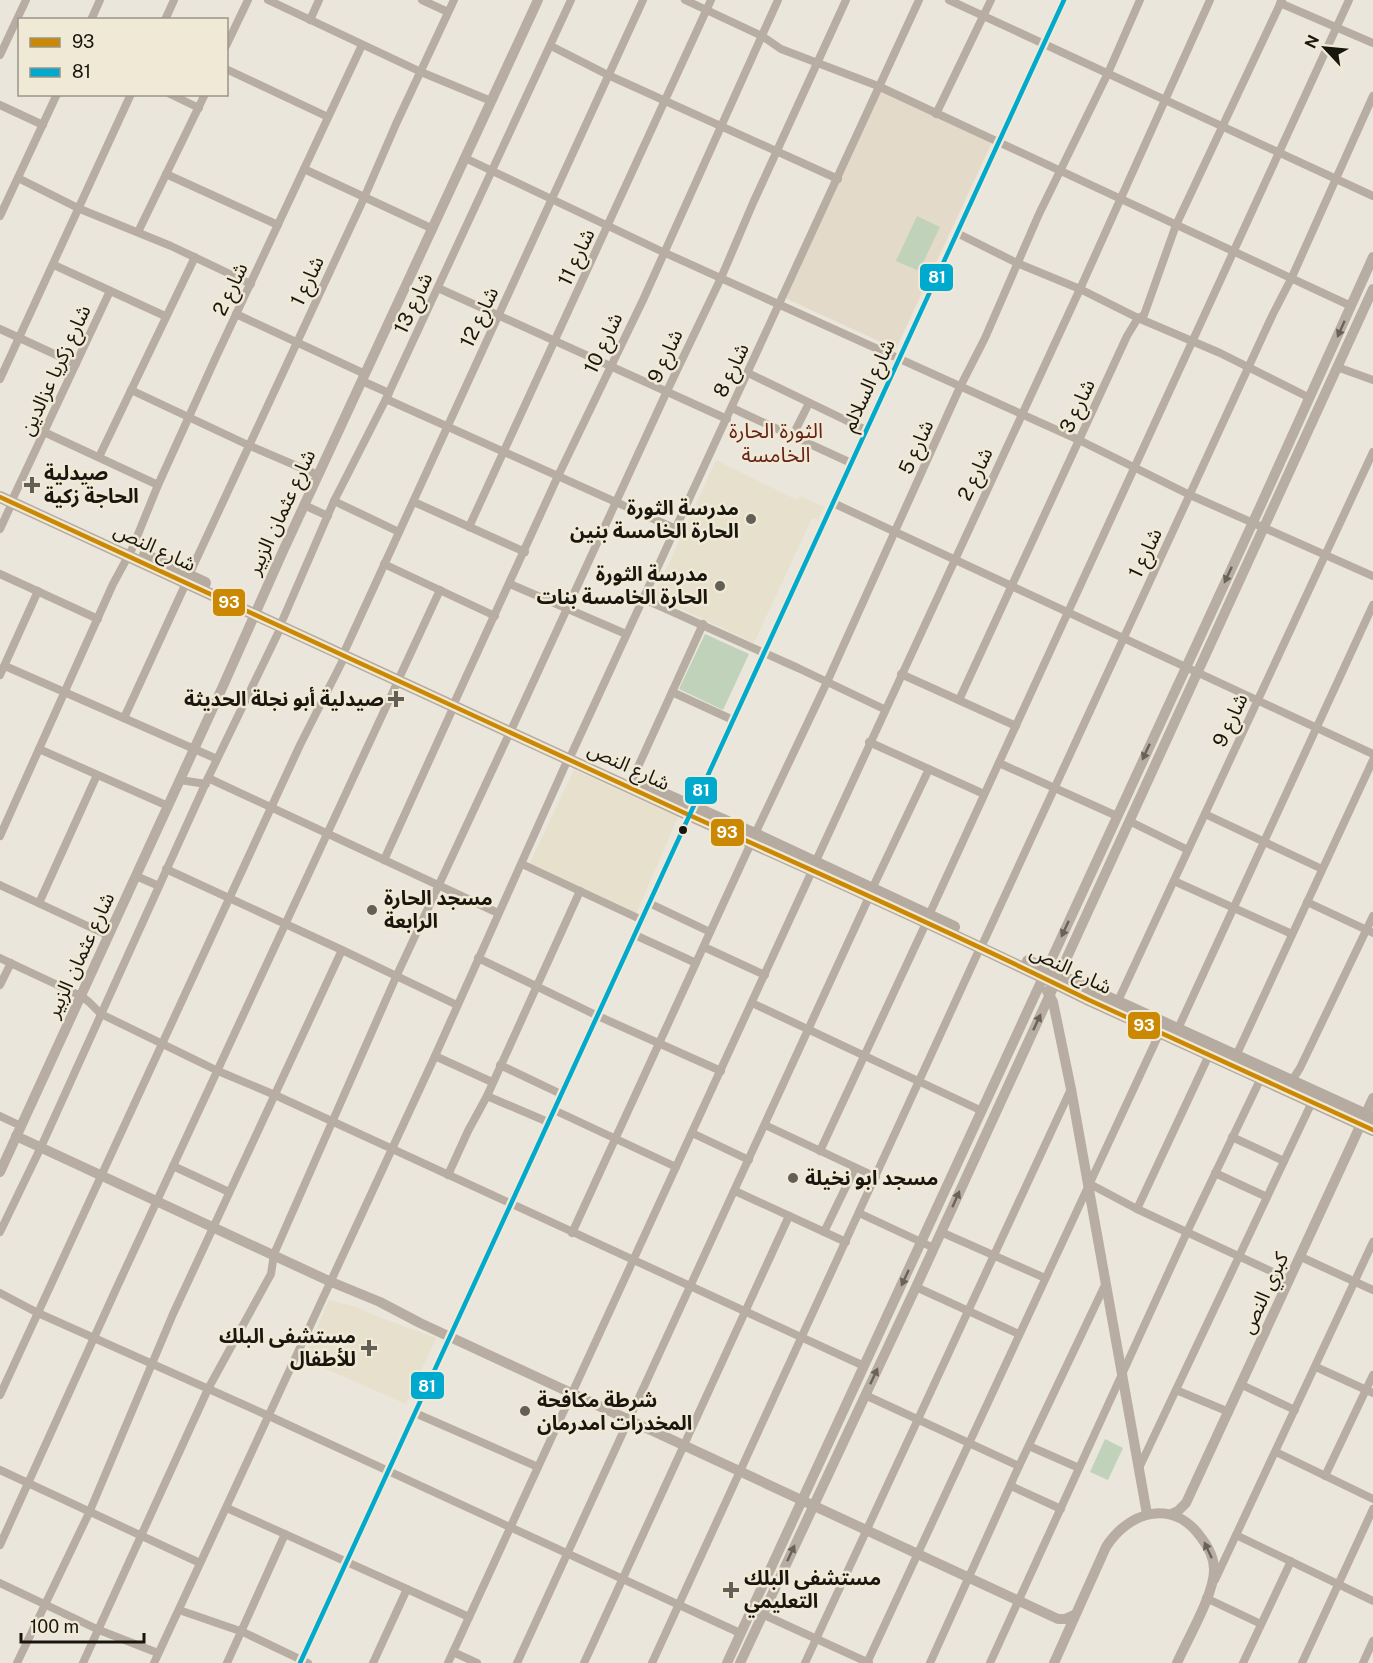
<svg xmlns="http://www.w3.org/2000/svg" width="1373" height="1663" font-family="'Public Sans','Noto Sans Arabic',sans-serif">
  <rect width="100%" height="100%" fill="#eae6dc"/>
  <polygon fill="#e3daca" points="881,91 992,142 896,349 785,298"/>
  <g fill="#e7e0cd">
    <polygon points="716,460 797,500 800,496 824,507 818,520 812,518 754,643 654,596"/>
    <polygon points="574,770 678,817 636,914 530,863"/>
    <polygon points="329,1300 357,1307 376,1316 436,1338 406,1404 303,1359"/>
  </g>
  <g fill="#c1d2ba">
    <polygon points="917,216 940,227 919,271 896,261"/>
    <polygon points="705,634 749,654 723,710 679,689"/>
    <polygon points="1105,1439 1123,1448 1108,1480 1090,1472"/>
  </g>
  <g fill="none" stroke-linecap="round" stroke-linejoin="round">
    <g stroke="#b8ada2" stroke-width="8">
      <polyline points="268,0 421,72 491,101"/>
      <polyline points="422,0 448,12"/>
      <polyline points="685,0 762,36 781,49 878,86 1351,306"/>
      <polyline points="949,0 1373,196"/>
      <polyline points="1280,3 1373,43"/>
      <polyline points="91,20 100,0"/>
      <polyline points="165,20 174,0"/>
      <polyline points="310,20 319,0"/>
      <polyline points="226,46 248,0"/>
      <polyline points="551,46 608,75 838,179"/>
      <polyline points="0,55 26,0"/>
      <polyline points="226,69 328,117"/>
      <polyline points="170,94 199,108"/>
      <polyline points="0,105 43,125"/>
      <polyline points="936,114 991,0"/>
      <polyline points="465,158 663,252 1079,440 1190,495 1373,576"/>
      <polyline points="304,169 433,229"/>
      <polyline points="166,174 278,225"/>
      <polyline points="18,178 80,209 171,246 251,284"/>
      <polyline points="0,216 57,94"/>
      <polyline points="138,232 205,94"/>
      <polyline points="957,233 1017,263 1080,289 1138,318 1220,353 1310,398"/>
      <polyline points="54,265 165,316"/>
      <polyline points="438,288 727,419"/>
      <polyline points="236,314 365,374"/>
      <polyline points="0,329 76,364"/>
      <polyline points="1337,367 1373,380"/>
      <polyline points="748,373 866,430"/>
      <polyline points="0,379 131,94"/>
      <polyline points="362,381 389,393"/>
      <polyline points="131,390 248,445 318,475"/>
      <polyline points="386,399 676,529"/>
      <polyline points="732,408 851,463"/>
      <polyline points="44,432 158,485"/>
      <polyline points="793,435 809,403"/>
      <polyline points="99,457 195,257"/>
      <polyline points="14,496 110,291"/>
      <polyline points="334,501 399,532"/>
      <polyline points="414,502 525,552"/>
      <polyline points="833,503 1373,754"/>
      <polyline points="304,505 328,516"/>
      <polyline points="469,527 711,0"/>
      <polyline points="0,529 12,503"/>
      <polyline points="384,564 495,616"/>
      <polyline points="0,574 98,619"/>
      <polyline points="189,575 364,198 396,124 454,0"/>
      <polyline points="510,584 626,634"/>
      <polyline points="644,599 798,668 884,709"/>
      <polyline points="283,619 334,501 386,399 571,0"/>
      <polyline points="346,648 643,0"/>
      <polyline points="5,666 217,759"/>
      <polyline points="401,674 440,590"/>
      <polyline points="901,674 1016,726"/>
      <polyline points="0,675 38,591"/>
      <polyline points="672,692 733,720"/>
      <polyline points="456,699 558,476 643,300 778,0"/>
      <polyline points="959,700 1127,336 1138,318 1144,315 1176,225 1282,0"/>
      <polyline points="124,718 186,583"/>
      <polyline points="513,726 667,391 721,278 753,203 846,0"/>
      <polyline points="869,742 984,794"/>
      <polyline points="39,749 168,806"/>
      <polyline points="572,753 919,0"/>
      <polyline points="999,763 1117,816"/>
      <polyline points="208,778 498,913"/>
      <polyline points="180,780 206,784"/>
      <polyline points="632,780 703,624"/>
      <polyline points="1205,814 1322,869"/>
      <polyline points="1129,821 1188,850"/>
      <polyline points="755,834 827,682 960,387 985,338 1039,214 1108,73 1140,0"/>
      <polyline points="0,836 113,584 132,549 158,485 216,357 362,45"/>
      <polyline points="384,860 454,706"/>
      <polyline points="815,863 1080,289 1210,0"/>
      <polyline points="522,864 642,920"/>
      <polyline points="166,869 342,950 457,1005"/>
      <polyline points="136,876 159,886"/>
      <polyline points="1174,881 1292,934"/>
      <polyline points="0,885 109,936"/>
      <polyline points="872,889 929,769"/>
      <polyline points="1307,902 1373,933"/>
      <polyline points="39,903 97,775"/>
      <polyline points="649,903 710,932"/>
      <polyline points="929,915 1349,0"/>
      <polyline points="635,935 696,963"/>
      <polyline points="984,941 1272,316 1292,277 1373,96"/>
      <polyline points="704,947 765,975"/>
      <polyline points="0,958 81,996 89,1002 101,1014 218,1071 275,1095 864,1366"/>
      <polyline points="478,958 598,1016 721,1071"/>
      <polyline points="0,985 11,963"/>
      <polyline points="752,1003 982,1111"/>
      <polyline points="1117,1003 1373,452"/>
      <polyline points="1176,1033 1373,605"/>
      <polyline points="435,1056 492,1082"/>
      <polyline points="1236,1056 1373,760"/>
      <polyline points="500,1065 561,1094"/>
      <polyline points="1291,1082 1300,1068 1373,916"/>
      <polyline points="487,1096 548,1122"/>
      <polyline points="554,1110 676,1167"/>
      <polyline points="0,1116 21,1126"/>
      <polyline points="765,1125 876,1177"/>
      <polyline points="692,1133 749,1160"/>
      <polyline points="1232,1137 1284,1161"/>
      <polyline points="820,1151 926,923"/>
      <polyline points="173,1166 229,1192"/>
      <polyline points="1215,1173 1267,1197"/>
      <polyline points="448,1175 468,1131 487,1096 580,891"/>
      <polyline points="1088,1183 1137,1209 1290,1280"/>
      <polyline points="735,1191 846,1242"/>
      <polyline points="1137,1209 1209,1055"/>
      <polyline points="859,1213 934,1248"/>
      <polyline points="0,1232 41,1147 208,778 281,627"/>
      <polyline points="824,1232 855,1168"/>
      <polyline points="941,1232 1045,1278"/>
      <polyline points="572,1233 751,843"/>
      <polyline points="1301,1257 1373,1290"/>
      <polyline points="916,1287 1019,1334"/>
      <polyline points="0,1293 38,1313 269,1416 740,1633"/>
      <polyline points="1316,1367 1373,1393"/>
      <polyline points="1242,1385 1295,1410"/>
      <polyline points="1176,1390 1229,1412"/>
      <polyline points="0,1395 300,745 345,656"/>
      <polyline points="865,1395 1019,1466"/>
      <polyline points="415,1413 538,1467"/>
      <polyline points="1029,1446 1079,1468"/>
      <polyline points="1276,1452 1373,1499"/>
      <polyline points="1139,1468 1312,1102"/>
      <polyline points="0,1470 200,1563"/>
      <polyline points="1325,1476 1373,1375"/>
      <polyline points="1011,1486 1061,1509"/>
      <polyline points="227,1508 469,1617"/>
      <polyline points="1236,1535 1373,1601"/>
      <polyline points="0,1545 117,1287 398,681"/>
      <polyline points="1215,1580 1373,1242"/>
      <polyline points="0,1583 99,1630 158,1653"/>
      <polyline points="1206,1598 1261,1624"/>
      <polyline points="179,1610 243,1632 308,1663"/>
      <polyline points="762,1614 869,1663"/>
      <polyline points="453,1652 477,1663"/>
      <polyline points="17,1663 89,1513 173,1314 342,950"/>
      <polyline points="83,1663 208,1389 271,1274 274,1254 396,977 510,732"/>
      <polyline points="154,1663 435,1056 568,759"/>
      <polyline points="227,1663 285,1534"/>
      <polyline points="300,1663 1064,0"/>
      <polyline points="373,1663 407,1589"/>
      <polyline points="448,1663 812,871"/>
      <polyline points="517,1663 869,897"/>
      <polyline points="584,1663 789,1216"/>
      <polyline points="652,1663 980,948"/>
      <polyline points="805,1663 1071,1089"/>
      <polyline points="867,1663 1160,1032"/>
      <polyline points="930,1663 1019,1466 1105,1285"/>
      <polyline points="990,1663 1187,1232 1261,1078"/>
      <polyline points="1243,1663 1291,1561"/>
      <polyline points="1302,1663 1373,1509"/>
      <polyline points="1363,1663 1373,1641"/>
    </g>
    <g stroke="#b8ada2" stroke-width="10">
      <polyline points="1047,991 1053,1002 1071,1089 1147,1514"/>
      <polyline points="16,1136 329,1281 380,1302 420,1323 1058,1619 1065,1619 1074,1615"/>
      <polyline points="0,1172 223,686 283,551 538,0"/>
      <polyline points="1171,1514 1178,1511 1186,1503 1373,1098"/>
      <polyline points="727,1663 1260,507 1373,257"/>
      <polyline points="740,1663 916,1287 1373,289"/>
      <path d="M1054,1663L1106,1547C1128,1512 1172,1498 1200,1536C1207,1545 1214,1557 1214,1569C1215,1593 1187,1640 1177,1663"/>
    </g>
    <g stroke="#b6aba0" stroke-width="12">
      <path d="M0,497L689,815C823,875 957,935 1089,1000L1373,1130"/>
      <polyline points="145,555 205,583"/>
      <polyline points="646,786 755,834 954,927"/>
      <polyline points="1028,961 1373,1118"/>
    </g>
    <g stroke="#f0e9d6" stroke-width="9">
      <path id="bus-1" d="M0,497L689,815C823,875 957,935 1089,1000L1373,1130"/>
    </g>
    <g stroke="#f0e9d6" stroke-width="9">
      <polyline id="bus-2" points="300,1663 1064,0"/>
    </g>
    <use href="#bus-1" stroke="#cb8903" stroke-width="4.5"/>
    <use href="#bus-2" stroke="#00a9ce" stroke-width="4.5"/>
  </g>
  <defs><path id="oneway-solid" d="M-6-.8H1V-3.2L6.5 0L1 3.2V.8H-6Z" transform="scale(1.5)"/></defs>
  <g fill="#686259">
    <use href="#oneway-solid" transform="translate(1341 329) rotate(114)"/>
    <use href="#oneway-solid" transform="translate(1228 575) rotate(115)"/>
    <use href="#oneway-solid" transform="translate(1146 752) rotate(115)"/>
    <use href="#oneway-solid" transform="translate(1065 929) rotate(115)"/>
    <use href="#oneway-solid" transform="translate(1037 1022) rotate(-65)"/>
    <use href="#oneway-solid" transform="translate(956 1199) rotate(-66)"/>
    <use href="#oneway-solid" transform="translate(905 1278) rotate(115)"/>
    <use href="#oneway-solid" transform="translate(874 1376) rotate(-65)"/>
    <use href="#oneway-solid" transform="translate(1208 1550) rotate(-115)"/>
    <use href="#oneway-solid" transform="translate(791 1553) rotate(-65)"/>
  </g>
  <g fill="#625f57" stroke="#f0e9d6" stroke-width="2">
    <path d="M29 476h6v6h6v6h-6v6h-6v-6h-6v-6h6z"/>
    <circle cx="751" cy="519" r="6"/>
    <circle cx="720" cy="586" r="6"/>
    <path d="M393 690h6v6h6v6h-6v6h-6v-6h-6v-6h6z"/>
    <circle cx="372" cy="910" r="6"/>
    <circle cx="793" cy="1178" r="6"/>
    <path d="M366 1339h6v6h6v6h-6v6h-6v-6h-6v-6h6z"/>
    <circle cx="525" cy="1411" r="6"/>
    <path d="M728 1581h6v6h6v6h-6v6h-6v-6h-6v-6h6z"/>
  </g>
  <circle fill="#191610" stroke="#f0e9d6" stroke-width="2" cx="683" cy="830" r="5"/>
  <g text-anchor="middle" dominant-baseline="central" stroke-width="5" stroke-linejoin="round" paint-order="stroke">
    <g font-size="20" fill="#191610" stroke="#f0e9d6">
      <text transform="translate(576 257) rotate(-65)">شارع 11</text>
      <text transform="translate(307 281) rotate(-65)">شارع 1</text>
      <text transform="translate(230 289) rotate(-65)">شارع 2</text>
      <text transform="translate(413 303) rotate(-65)">شارع 13</text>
      <text transform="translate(479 317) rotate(-65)">شارع 12</text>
      <text transform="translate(603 343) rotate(-65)">شارع 10</text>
      <text transform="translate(665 356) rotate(-65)">شارع 9</text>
      <text transform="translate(55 370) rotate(-65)">شارع زكريا عزالدين</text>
      <text transform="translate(731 370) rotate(-65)">شارع 8</text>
      <text transform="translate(868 385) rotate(-65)">شارع السلالم</text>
      <text transform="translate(1077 406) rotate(-65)">شارع 3</text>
      <text transform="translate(916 447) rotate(-66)">شارع 5</text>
      <text transform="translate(975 474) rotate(-65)">شارع 2</text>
      <text transform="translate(281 512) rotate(-65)">شارع عثمان الزبير</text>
      <text transform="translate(155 547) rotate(25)">شارع النص</text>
      <text transform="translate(1145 553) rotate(-65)">شارع 1</text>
      <text transform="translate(1230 720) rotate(-65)">شارع 9</text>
      <text transform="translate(629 766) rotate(25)">شارع النص</text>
      <text transform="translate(80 955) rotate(-65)">شارع عثمان الزبير</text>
      <text transform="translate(1071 969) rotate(26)">شارع النص</text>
      <text transform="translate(1264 1293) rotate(-65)">كبري النص</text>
    </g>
    <g font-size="20" font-weight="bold" fill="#191610" stroke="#f0e9d6" text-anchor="start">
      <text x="44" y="473">صيدلية<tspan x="44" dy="23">الحاجة زكية</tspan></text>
      <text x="739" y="508" text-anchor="end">مدرسة الثورة<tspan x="739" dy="23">الحارة الخامسة بنين</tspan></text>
      <text x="708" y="574" text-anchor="end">مدرسة الثورة<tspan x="708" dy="23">الحارة الخامسة بنات</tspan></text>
      <text x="384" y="699" text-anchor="end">صيدلية أبو نجلة الحديثة</text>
      <text x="384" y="898">مسجد الحارة<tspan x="384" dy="23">الرابعة</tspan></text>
      <text x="805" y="1178">مسجد ابو نخيلة</text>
      <text x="356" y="1336" text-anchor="end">مستشفى البلك<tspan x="356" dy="23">للأطفال</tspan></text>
      <text x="537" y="1400">شرطة مكافحة<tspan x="537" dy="23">المخدرات امدرمان</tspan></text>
      <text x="744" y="1578">مستشفى البلك<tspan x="744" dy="23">التعليمي</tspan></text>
    </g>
    <g font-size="21" fill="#662218" stroke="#f0e9d6">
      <text x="776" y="430">الثورة الحارة<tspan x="776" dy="24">الخامسة</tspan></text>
    </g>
  </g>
  <g stroke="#f0e9d6" stroke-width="2">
    <rect x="919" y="263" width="35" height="29" rx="6" fill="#00a9ce"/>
    <rect x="212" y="588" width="34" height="29" rx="6" fill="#cb8903"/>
    <rect x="684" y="776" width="34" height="29" rx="6" fill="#00a9ce"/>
    <rect x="710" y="818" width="35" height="29" rx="6" fill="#cb8903"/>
    <rect x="1127" y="1011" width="34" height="29" rx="6" fill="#cb8903"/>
    <rect x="410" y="1371" width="35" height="29" rx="6" fill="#00a9ce"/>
  </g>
  <g font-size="16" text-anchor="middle" font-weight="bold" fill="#fff">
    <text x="937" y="283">81</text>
    <text x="229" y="608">93</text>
    <text x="701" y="796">81</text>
    <text x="727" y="838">93</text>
    <text x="1144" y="1031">93</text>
    <text x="427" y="1392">81</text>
  </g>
  <rect x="18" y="18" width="210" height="78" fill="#f0e9d6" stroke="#9a9587" stroke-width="1.5"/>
  <rect x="30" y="38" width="30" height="9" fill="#cb8903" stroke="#9a9587" stroke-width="1.5"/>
  <text x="72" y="48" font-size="18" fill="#191610">93</text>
  <rect x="30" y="68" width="30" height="9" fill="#00a9ce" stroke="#9a9587" stroke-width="1.5"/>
  <text x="72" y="78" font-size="18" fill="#191610">81</text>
  <g transform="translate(1325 48) rotate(296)" stroke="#f0e9d6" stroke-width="4.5" paint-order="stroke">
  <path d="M0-4.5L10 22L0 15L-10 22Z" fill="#191610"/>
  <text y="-9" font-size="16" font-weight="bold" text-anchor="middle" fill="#191610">N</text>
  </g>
  <path d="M21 1633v9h123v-9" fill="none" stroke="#191610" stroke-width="3"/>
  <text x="30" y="1633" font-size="18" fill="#191610" stroke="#f0e9d6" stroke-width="4.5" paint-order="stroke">100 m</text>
</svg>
